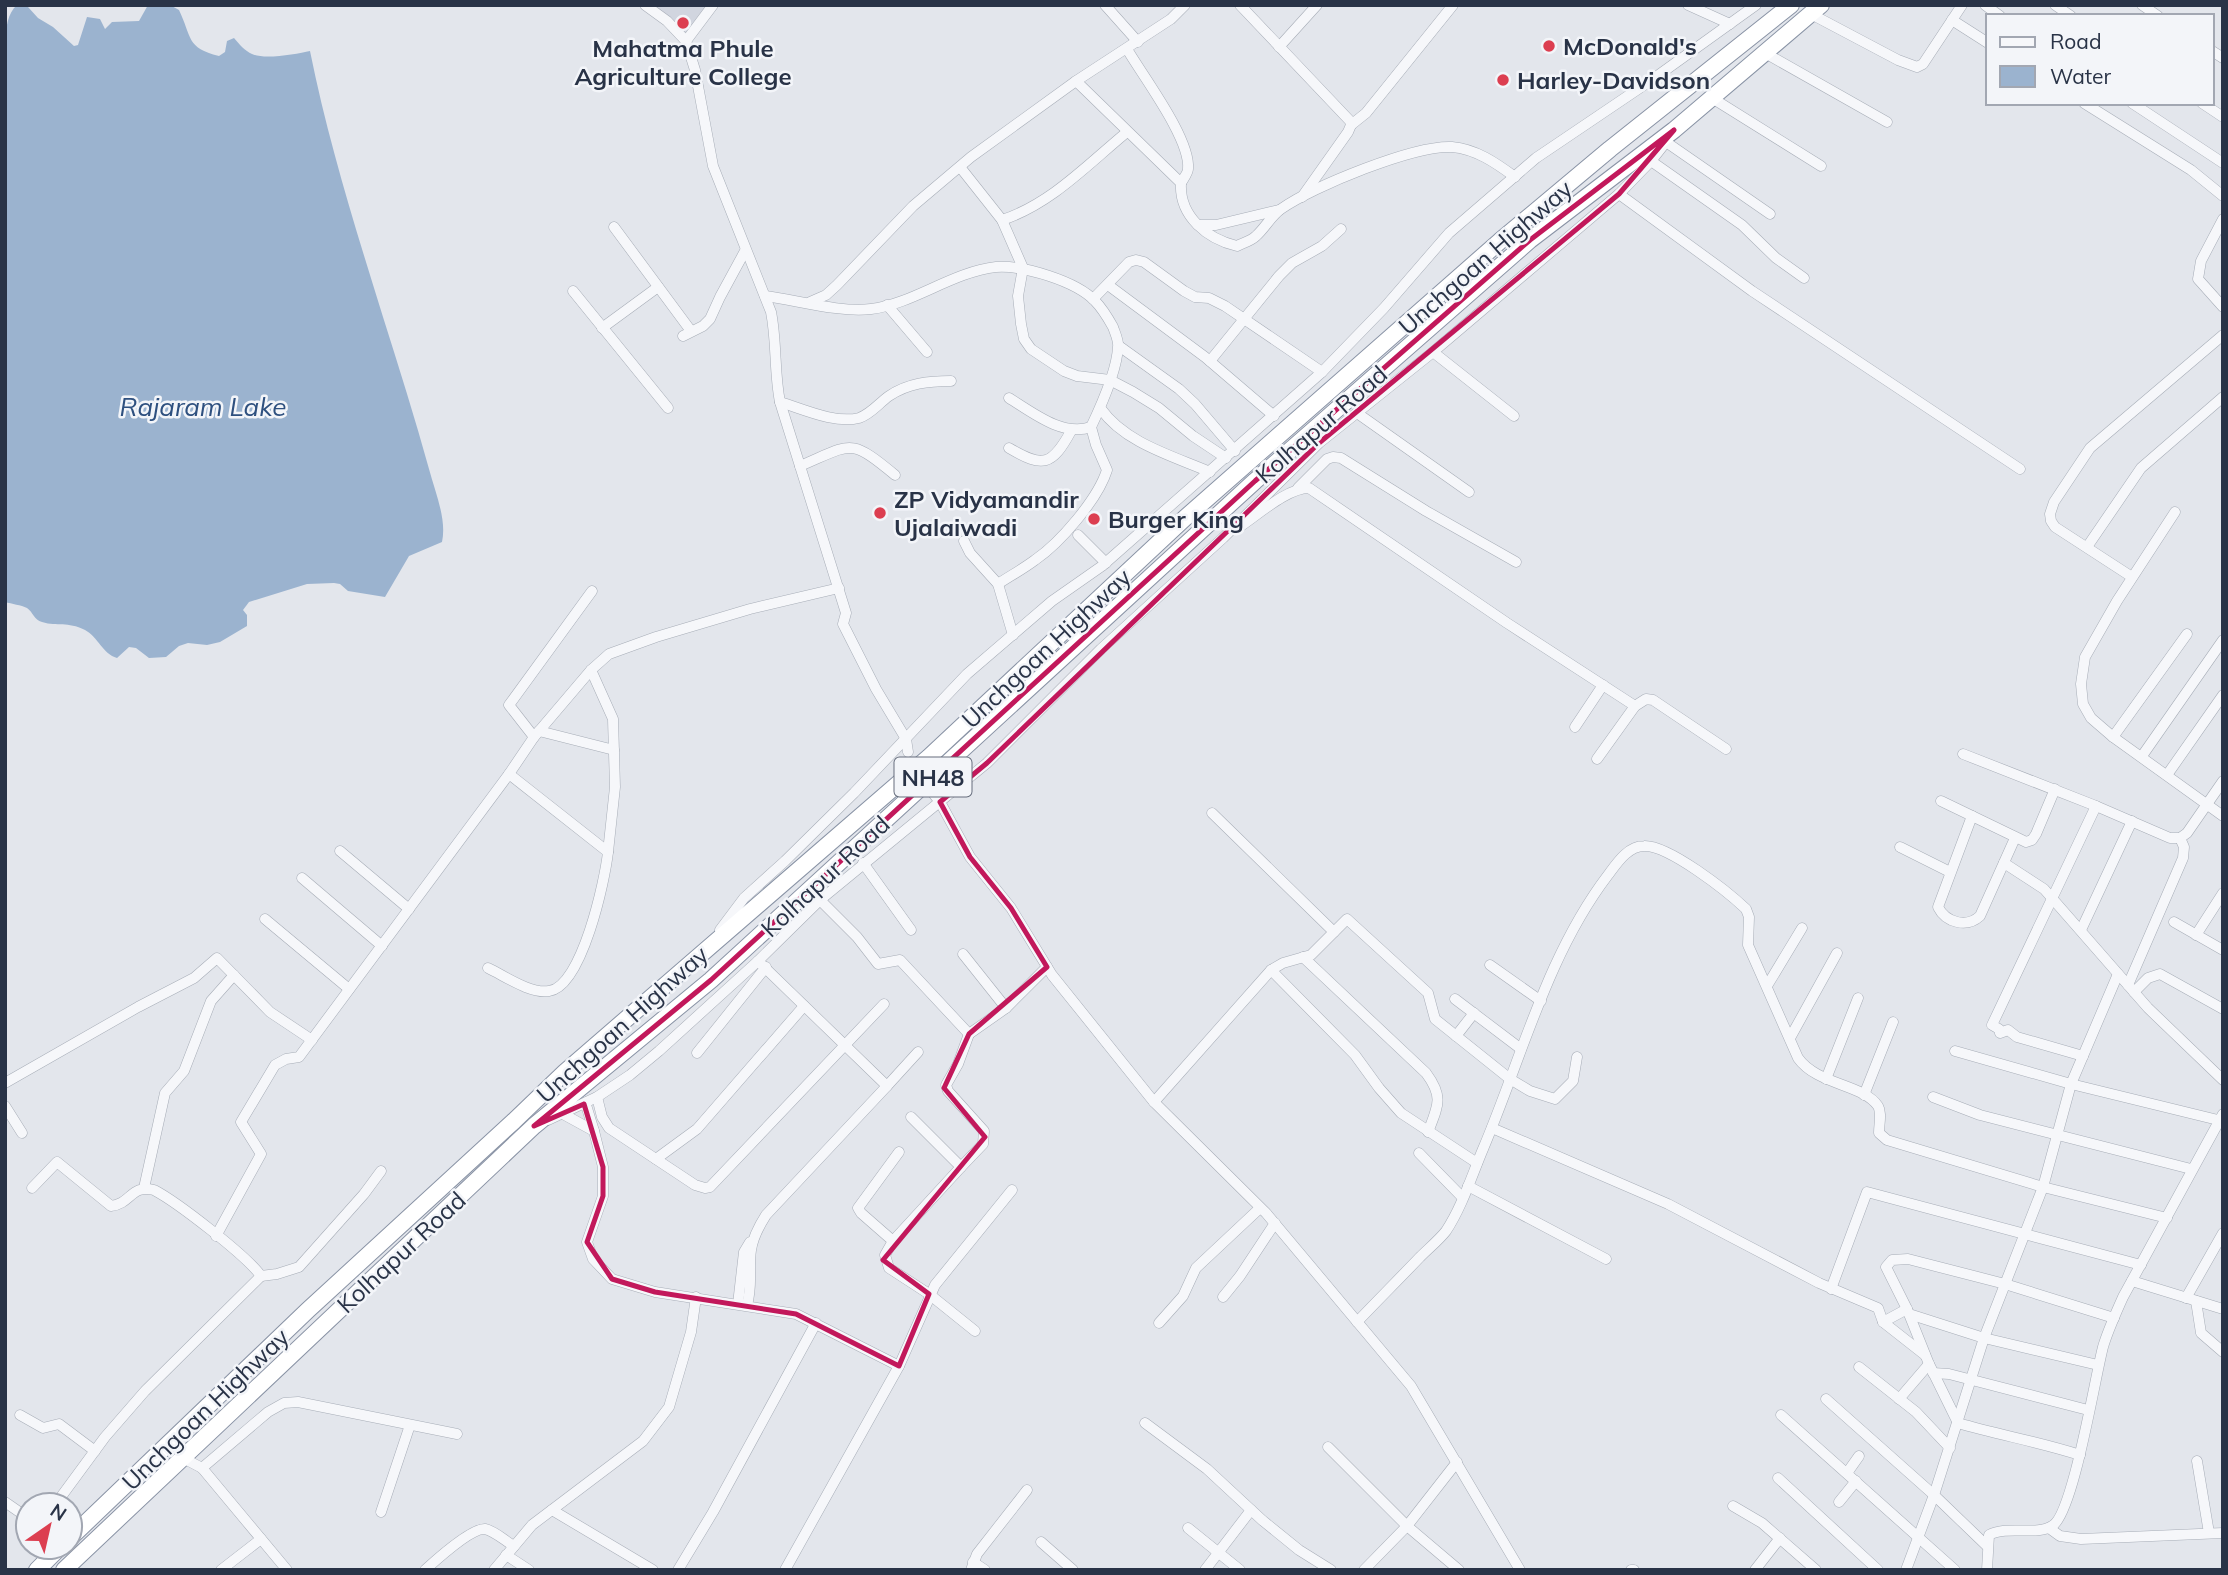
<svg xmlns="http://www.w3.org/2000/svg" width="2228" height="1575" font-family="Mulish,sans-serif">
  <rect width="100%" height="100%" fill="#e3e6ec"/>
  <polygon fill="#d1d5df" points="649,5 709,5 686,40"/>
  <path fill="#9bb3cf" d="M17,5L28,7L38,18L53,27L74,46L78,45L87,17L100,19L105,29L112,22L139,21L148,5H170L179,10C192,37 186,48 219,56L225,52L227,41L234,38C239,44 245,51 252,54C264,60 297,54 310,51C328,141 356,230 383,317C399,368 415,418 429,469C435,492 447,519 442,542L409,556L385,597L348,591L340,584L334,583L307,584L249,602L243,610L247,615V626L220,642L207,645L188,643L179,646L166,657L149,658L136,648L129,647L117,658C103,654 98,637 85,630C67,621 58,627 42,622C34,620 33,612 27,608C21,605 12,604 5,602V84L7,77C7,55 0,20 17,5Z"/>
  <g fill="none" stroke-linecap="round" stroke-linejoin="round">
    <g stroke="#a7adb7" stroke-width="11">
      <g id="minor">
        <path d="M645,5L667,21L686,41L695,70L713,166L771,312C777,342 774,372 780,402L846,613L843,624L876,689L906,739L908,752"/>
        <polyline points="1105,5 1138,42"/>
        <polyline points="1240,5 1350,121 1351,125 1348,132 1302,197"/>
        <polyline points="1688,5 1730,24"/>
        <polyline points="1985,5 2000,16"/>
        <polyline points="2055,5 2071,16"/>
        <polyline points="2142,5 2158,16"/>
        <polyline points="1811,14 1898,60 1917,67 1923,64 1962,5"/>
        <polyline points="1952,20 1988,43"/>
        <polyline points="686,41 713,5"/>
        <polyline points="1279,47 1317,5"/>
        <path d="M1127,49C1142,75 1191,139 1188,169C1188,173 1183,179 1181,183"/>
        <polyline points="2212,51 2223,58"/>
        <polyline points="1765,53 1887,122"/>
        <path d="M1076,81L1181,183C1179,216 1207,239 1237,246C1243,243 1251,241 1256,236C1265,228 1271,216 1281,209C1314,186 1414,145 1452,147C1476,149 1496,163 1515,177"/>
        <polyline points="1712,98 1821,166"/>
        <polyline points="2084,103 2191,170 2223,196"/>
        <polyline points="2132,103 2223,163"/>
        <polyline points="2202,103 2223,117"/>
        <polyline points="1351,125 1366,113 1453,5"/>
        <polyline points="1666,142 1770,214"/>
        <polyline points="1651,161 1742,225 1776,258 1804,278"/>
        <polyline points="960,167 1002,220 1023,268 1018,296 1021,324 1024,339 1031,349 1064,371 1077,376 1110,380 1133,392 1159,408 1193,436 1226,458"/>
        <polyline points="1619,194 1752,291 2020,469"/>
        <polyline points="2223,219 2201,261 2198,279 2223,307"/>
        <path d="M1002,220C1051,204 1088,164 1127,132"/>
        <polyline points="1198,225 1216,225 1279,210"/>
        <polyline points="614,227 691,331"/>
        <polyline points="1108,285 1205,357 1274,416"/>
        <polyline points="573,291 668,408"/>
        <path d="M765,296C796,300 841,313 871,309C913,304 952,272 996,267C1023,265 1076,281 1095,301C1102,308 1108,318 1113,327C1115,333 1119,341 1118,347C1117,371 1101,406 1091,427L1096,445L1107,470C1098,499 1060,543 1035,560C1023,569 1010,576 998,584"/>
        <polyline points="1093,299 1129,262 1136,260 1144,262 1184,291 1195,297 1209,298 1225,306 1322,372"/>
        <polyline points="810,302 826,295 837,285 913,206 971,157 1076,81 1171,19 1185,5"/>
        <polyline points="887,305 927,352"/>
        <polyline points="602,328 658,287"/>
        <polyline points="683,336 703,326 710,319 720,297 745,251"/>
        <polyline points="1119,346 1179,389 1195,404 1235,451"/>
        <polyline points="1433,352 1514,416"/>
        <polyline points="1210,361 1279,276 1292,263 1322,246 1341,229"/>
        <path d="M1009,398C1033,413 1063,437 1091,427"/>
        <path d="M780,402C803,409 835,424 859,418C871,414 879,403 889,396C908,383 929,381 951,381"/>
        <path d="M1101,409C1125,443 1173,456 1210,472"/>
        <polyline points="1357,413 1469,492"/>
        <path d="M1009,448C1043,468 1052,466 1071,431"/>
        <path d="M800,466C852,444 849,437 895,475"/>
        <polyline points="1298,488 1327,459 1333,457 1341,458 1426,511 1516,562"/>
        <polyline points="2175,512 2117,601 2085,657 2081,684 2083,704 2091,718 2113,737 2223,816"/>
        <path d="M1238,528C1258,515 1287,488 1309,488L1507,623L1635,706"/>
        <polyline points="1078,535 1106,563"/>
        <polyline points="964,541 970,553 998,584 1013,635"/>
        <polyline points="2087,547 2141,468 2223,397"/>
        <polyline points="2132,577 2055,527 2051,521 2050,514 2054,502 2090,448 2223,335"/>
        <polyline points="591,670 613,719 615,787 608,852"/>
        <polyline points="1575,727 1603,685"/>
        <polyline points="539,731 614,750"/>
        <polyline points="534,737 509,705 592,591"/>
        <polyline points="2113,737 2187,634"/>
        <polyline points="1963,754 2096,806 2170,838 2180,838 2187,833 2223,781"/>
        <polyline points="2142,756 2223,640"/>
        <polyline points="1597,759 1635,706 1646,699 1653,700 1726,749"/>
        <polyline points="509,774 534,737 591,670 609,654 656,637 750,609 839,588"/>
        <polyline points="2167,775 2223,695"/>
        <polyline points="928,787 940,802 970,857 1011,908 1052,975 1154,1102 1266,1213 1411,1386 1520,1570"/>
        <polyline points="1941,801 2026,842 2032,840 2036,834 2055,789"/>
        <polyline points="1212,813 1334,932 1347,919 1428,993 1435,1019 1510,1079 1530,1091 1555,1099 1573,1081 1577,1057"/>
        <path d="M1972,816L1938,907C1946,923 1967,928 1980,916L2015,838"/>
        <polyline points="1900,847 1950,872"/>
        <polyline points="340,851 409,909"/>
        <polyline points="863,863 911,930"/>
        <polyline points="2004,863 2044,889 2148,1008 2223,1080"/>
        <polyline points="302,878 382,946"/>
        <polyline points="820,900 857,937 878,964 900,960 969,1034 1006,1008 1047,967"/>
        <polyline points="265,919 349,989"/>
        <polyline points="2174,922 2223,950"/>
        <polyline points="720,930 744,898 785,861 854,793 967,674 1052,601 1102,566 1322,372 1384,308 1449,233 1536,158 1653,79 1756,5"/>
        <polyline points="2081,930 2132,821"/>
        <polyline points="2196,935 2223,893"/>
        <polyline points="963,954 1006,1008"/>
        <path d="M1303,957L1426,1073C1444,1097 1438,1106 1428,1132"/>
        <polyline points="1490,965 1541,1001"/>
        <polyline points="1271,970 1355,1055 1379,1088 1401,1113 1477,1163"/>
        <polyline points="2128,985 2183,858 2184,847 2180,838"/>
        <polyline points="1767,986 1802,928"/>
        <polyline points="2134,992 2148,978 2160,974 2223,1009"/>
        <polyline points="1455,999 1521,1049"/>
        <polyline points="1456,1036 1474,1013"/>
        <polyline points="1790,1038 1837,953"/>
        <polyline points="1955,1051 2071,1084 2218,1120"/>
        <polyline points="697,1053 766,967"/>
        <polyline points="2083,1056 2017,1037 2008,1030 2000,1033 1999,1029 1992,1025 2096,806"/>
        <polyline points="1826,1079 1858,998"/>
        <polyline points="5,1083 138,1007 194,978 217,958 270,1012 312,1040"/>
        <polyline points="887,1086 918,1052"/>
        <polyline points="1864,1095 1893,1022"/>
        <polyline points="597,1097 602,1117 609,1128 695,1185 705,1188 710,1187 884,1004"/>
        <polyline points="1933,1097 1980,1115 2191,1169"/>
        <polyline points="587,1102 586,1105 594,1131"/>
        <polyline points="1154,1102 1271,970 1283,963 1311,955 1334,932"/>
        <polyline points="5,1106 22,1133"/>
        <polyline points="563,1114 594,1131 603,1167 603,1196 587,1242 593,1259 612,1279 655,1292 796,1314 899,1366 785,1570"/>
        <polyline points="911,1117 961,1167 983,1144 984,1131 948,1091 946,1085 958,1064 969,1034"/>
        <polyline points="548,1120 597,1097 630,1075 659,1051 758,961 820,900 987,763 1101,649 1223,538 1319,443 1433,352 1619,194 1651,161 1666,142"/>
        <polyline points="1492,1128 1668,1204 1819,1283 1878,1308 1883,1322 1925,1355"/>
        <polyline points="899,1152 858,1208 861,1213 893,1241 961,1167"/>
        <polyline points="1419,1153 1462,1197"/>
        <polyline points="656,1159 697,1129 804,1006"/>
        <polyline points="1468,1186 1606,1259"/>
        <path d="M32,1188L57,1162L111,1206C131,1204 131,1184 154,1190C177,1202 247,1256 261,1276L145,1391L105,1437L55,1505"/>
        <polyline points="144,1188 165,1093 184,1071 211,1001 234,975"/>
        <path d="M216,1236L261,1154L241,1122L275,1065L286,1059L299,1057L509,774L608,852C605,880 582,987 549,991C530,994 505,976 488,968"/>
        <polyline points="893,1241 885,1255 889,1268 929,1294 975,1331"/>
        <polyline points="261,1276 277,1274 299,1267 364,1194 381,1171"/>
        <polyline points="2132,1281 2223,1309"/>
        <polyline points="1831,1289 1867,1192 2141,1265"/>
        <polyline points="1223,1297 1240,1276 1275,1223"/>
        <polyline points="2186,1298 2223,1233"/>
        <polyline points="2196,1301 2201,1333 2223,1352"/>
        <polyline points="738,1304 744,1252 750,1242"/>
        <path d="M747,1305C753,1283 748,1271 751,1250C753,1237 759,1226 766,1215L887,1086L758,961"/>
        <polyline points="1909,1314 1984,1338 2098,1365"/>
        <path d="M1357,1322C1378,1300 1399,1279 1420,1257C1428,1249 1439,1240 1446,1231C1462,1207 1472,1175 1483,1149C1522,1057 1547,955 1608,875C1617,863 1628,846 1644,846C1669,845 1728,892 1746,909L1749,917L1748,945L1798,1058C1817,1085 1863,1084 1878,1106C1882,1113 1879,1124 1879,1133L1887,1140L2043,1187L2167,1218"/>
        <polyline points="1883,1322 1907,1309"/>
        <polyline points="1159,1323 1183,1296 1196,1268 1260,1208"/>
        <polyline points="899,1366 935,1285 1012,1190"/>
        <polyline points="1859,1367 1916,1412 1950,1448"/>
        <polyline points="1933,1373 1949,1374 2088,1410"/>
        <polyline points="1826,1399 1934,1495 1987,1546"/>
        <polyline points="1899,1399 1929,1364"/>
        <polyline points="20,1415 43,1428 59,1424 95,1451"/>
        <polyline points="1781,1415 1955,1570"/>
        <polyline points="1145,1423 1207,1469 1262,1520 1299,1550 1331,1570"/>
        <polyline points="1328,1447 1407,1526 1459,1570"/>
        <path d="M2080,1455C2040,1442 1999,1435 1958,1423L1929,1364L1907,1309L1886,1267L1892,1260L1908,1259L2005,1284L2114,1318"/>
        <polyline points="183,1458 202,1468 268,1412 284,1403 298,1402 457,1434"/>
        <polyline points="2197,1461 2209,1533"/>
        <polyline points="202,1468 287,1570"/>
        <polyline points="1847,1473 1859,1456"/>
        <polyline points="1778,1478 1878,1570"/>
        <polyline points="5,1502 28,1518"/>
        <polyline points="1839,1502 1856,1481"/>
        <polyline points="1733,1506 1762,1523 1816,1570"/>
        <polyline points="552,1510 653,1570"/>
        <polyline points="381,1512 410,1425"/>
        <polyline points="1188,1528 1240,1570"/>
        <polyline points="2049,1528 2060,1536 2081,1539 2223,1533"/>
        <polyline points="1041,1542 1073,1570"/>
        <polyline points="506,1555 529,1570"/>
        <polyline points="973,1562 985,1570"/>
        <polyline points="221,1570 261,1539"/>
        <path d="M425,1570C436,1560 471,1528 485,1529C495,1531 505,1541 514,1546"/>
        <polyline points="494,1570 532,1525 643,1441 669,1407 691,1332 696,1297"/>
        <polyline points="678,1570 713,1512 816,1323"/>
        <polyline points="971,1570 977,1554 1027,1490"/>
        <polyline points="1205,1570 1251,1510"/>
        <polyline points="1364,1570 1407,1526 1457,1462"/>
        <polyline points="1631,1570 1634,1570"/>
        <polyline points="1755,1570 1780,1538"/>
        <polyline points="1906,1570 1934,1495 1984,1338 2043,1187 2071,1084 2118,974"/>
        <path d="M1987,1570L1989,1535C2008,1525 2036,1536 2052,1526C2073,1515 2095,1377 2103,1347C2108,1330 2116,1313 2123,1297L2223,1114"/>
      </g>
    </g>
    <g stroke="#8993a5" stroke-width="18">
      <g id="trunk">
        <polyline points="70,1538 308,1310 514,1121 565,1072 929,757 1185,518 1500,241 1610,149 1791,5"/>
        <polyline points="37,1570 60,1547"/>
        <polyline points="64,1570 534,1126 711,980 1255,481 1530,240 1674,130 1821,5"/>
      </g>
    </g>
    <use href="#minor" stroke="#f6f7fa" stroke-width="10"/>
    <use href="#trunk" stroke="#fff" stroke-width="16"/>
  </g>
  <path fill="none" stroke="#c2185b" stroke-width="5" stroke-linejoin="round" d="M1674,130L1619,194L1319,443L987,763L940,802L970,857L1011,908L1047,967L969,1034L944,1088L985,1137L883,1260L929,1294L899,1366L796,1314L655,1292L612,1279L587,1242L603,1196V1167L584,1104L534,1126L711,980L1255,481L1530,240Z"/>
  <g fill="#dc3e50" stroke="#f3f5f9" stroke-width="2.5">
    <circle cx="683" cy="23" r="7"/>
    <circle cx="1549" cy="46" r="7"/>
    <circle cx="1503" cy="80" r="7"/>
    <circle cx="880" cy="513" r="7"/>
    <circle cx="1094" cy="519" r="7"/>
  </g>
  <g text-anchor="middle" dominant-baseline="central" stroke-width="5" stroke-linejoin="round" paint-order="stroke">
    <rect fill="#f3f5f9" stroke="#666d7c" stroke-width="2" x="894.5" y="757.5" width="77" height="39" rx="5"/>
    <g font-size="23" font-weight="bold" fill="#293347">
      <text x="933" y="777">NH48</text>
    </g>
    <g font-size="24" font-weight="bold" fill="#293347" stroke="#f3f5f9" text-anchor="start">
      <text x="1563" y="46">McDonald's</text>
      <text x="683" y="48" text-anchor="middle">Mahatma Phule<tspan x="683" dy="28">Agriculture College</tspan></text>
      <text x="1517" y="80">Harley-Davidson</text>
      <text x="894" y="499">ZP Vidyamandir<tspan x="894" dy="28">Ujalaiwadi</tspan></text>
      <text x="1108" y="519">Burger King</text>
    </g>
    <g font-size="24" fill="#293347" stroke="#f3f5f9">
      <text transform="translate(1485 257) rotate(-41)">Unchgoan Highway</text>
      <text transform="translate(1321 424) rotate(-41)">Kolhapur Road</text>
      <text transform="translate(1046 648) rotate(-43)">Unchgoan Highway</text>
      <text transform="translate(825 876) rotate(-43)">Kolhapur Road</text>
      <text transform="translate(622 1024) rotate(-42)">Unchgoan Highway</text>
      <text transform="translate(401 1252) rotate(-43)">Kolhapur Road</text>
      <text transform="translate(205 1409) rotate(-44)">Unchgoan Highway</text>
    </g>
    <g font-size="26" font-style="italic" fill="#2e507f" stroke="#f3f5f9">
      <text x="203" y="406">Rajaram Lake</text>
    </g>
  </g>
  <rect width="2228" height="1575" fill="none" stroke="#293347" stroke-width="14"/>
  <rect x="1986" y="14" width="228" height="91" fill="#f3f5f9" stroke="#a2a7b2" stroke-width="2"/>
  <rect x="2000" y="37" width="35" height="10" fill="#f6f7fa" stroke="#a2a7b2" stroke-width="2"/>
  <text x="2050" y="49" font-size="21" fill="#293347">Road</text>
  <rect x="2000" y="66" width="35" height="21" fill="#9bb3cf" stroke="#a2a7b2" stroke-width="2"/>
  <text x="2050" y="84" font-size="21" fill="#293347">Water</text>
  <g transform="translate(49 1526) rotate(34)"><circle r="33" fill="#f3f5f9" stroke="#a2a7b2" stroke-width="2"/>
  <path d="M0-5L12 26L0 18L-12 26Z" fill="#dc3e50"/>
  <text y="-10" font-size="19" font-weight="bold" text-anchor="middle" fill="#293347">N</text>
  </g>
</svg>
